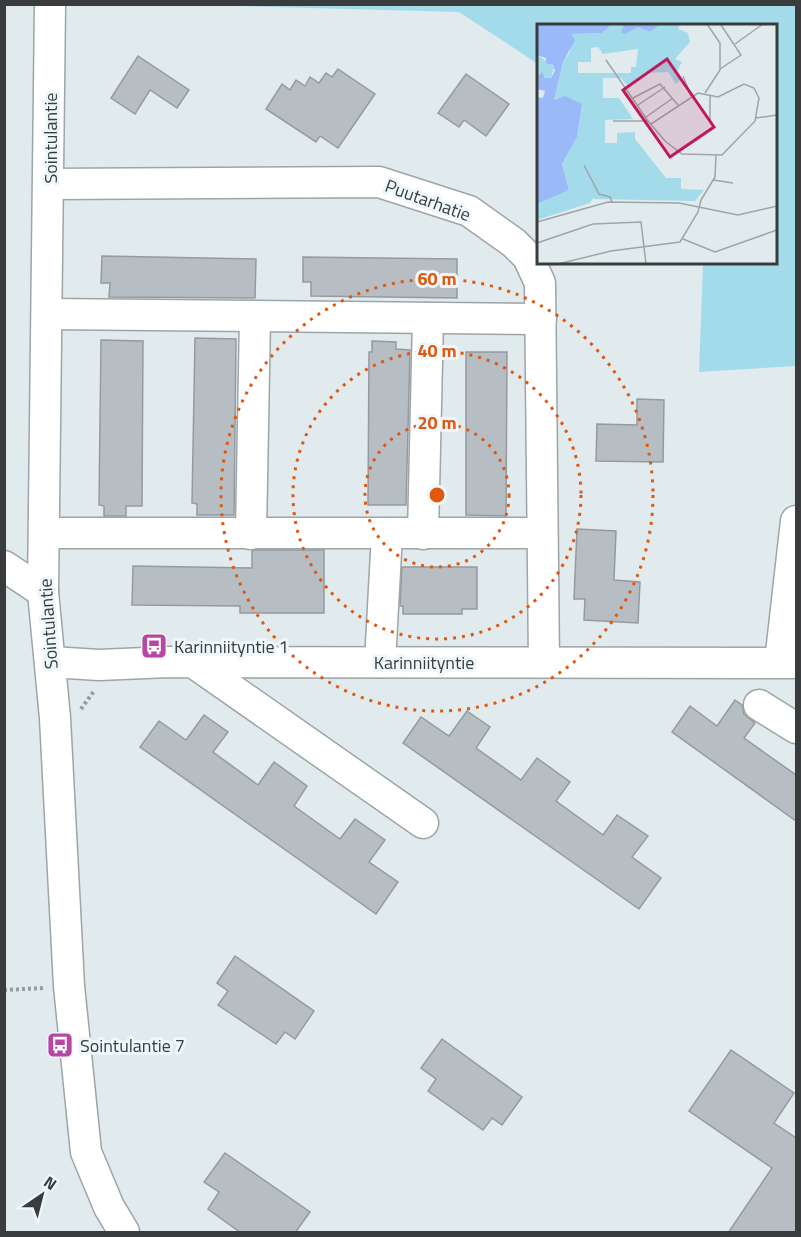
<svg xmlns="http://www.w3.org/2000/svg" width="801" height="1237" viewBox="0 0 801 1237" font-family="'Titillium Web',sans-serif">
<rect width="100%" height="100%" fill="#e1ebed"/>
<path fill="#a4dbeb" d="M 196,5 L 796,5 L 796,366 L 699,372 L 703,263 L 776,262 L 776,26 L 538,26 L 538,64 L 459,12 Z"/>
<g fill="#b7bec3" stroke="#949ba0" stroke-width="1.5">
<path d="M 138,56 L 189,90 L 177,108 L 150,90 L 135,114 L 111,98 Z"/>
<path d="M 338,69 L 375,94 L 338,148 L 320,136 L 316,142 L 266,109 L 282,84 L 290,90 L 296,80 L 305,86 L 310,77 L 319,83 L 326,73 L 332,77 Z"/>
<path d="M 466,74 L 509,104 L 486,136 L 464,120 L 459,127 L 438,113 Z"/>
<path d="M 102,256 L 256,259 L 255,298 L 109,297 L 110,283 L 101,283 Z"/>
<path d="M 303,257 L 457,259 L 457,298 L 311,296 L 311,282 L 303,282 Z"/>
<path d="M 195,338 L 236,339 L 234,515 L 197,515 L 197,504 L 192,503 Z"/>
<path d="M 101,340 L 143,341 L 142,506 L 126,506 L 126,516 L 104,516 L 104,506 L 99,505 Z"/>
<path d="M 372,341 L 396,342 L 396,349 L 410,350 L 406,505 L 368,505 L 369,352 L 372,352 Z"/>
<path d="M 466,352 L 507,352 L 506,516 L 466,515 Z"/>
<path d="M 637,399 L 664,400 L 663,462 L 596,461 L 597,424 L 637,425 Z"/>
<path d="M 577,529 L 616,531 L 614,580 L 640,582 L 638,623 L 584,620 L 585,599 L 574,599 Z"/>
<path d="M 255,550 L 324,550 L 324,613 L 240,613 L 240,606 L 132,605 L 133,566 L 252,568 L 252,551 Z"/>
<path d="M 402,567 L 477,567 L 477,609 L 462,609 L 462,614 L 403,614 L 403,606 L 400,606 Z"/>
<path d="M 735,700 L 742,705 L 744,714 L 755,723 L 744,738 L 796,775 L 796,821 L 672,732 L 690,706 L 717,726 Z"/>
<path d="M 467,711 L 490,727 L 476,748 L 521,780 L 537,758 L 570,782 L 556,801 L 603,835 L 617,815 L 648,836 L 632,857 L 661,878 L 639,909 L 403,743 L 421,717 L 449,736 Z"/>
<path d="M 204,715 L 228,732 L 213,752 L 258,785 L 274,762 L 307,786 L 294,806 L 340,839 L 355,819 L 385,840 L 369,862 L 398,882 L 376,914 L 140,747 L 159,721 L 186,740 Z"/>
<path d="M 235,956 L 314,1011 L 295,1039 L 285,1032 L 276,1044 L 218,1005 L 228,991 L 217,983 Z"/>
<path d="M 442,1039 L 522,1097 L 502,1125 L 492,1118 L 483,1130 L 428,1091 L 436,1079 L 421,1068 Z"/>
<path d="M 731,1050 L 794,1093 L 774,1123 L 796,1138 L 796,1233 L 728,1233 L 772,1168 L 689,1111 Z"/>
<path d="M 225,1153 L 310,1212 L 295,1233 L 241,1233 L 208,1209 L 219,1192 L 204,1182 Z"/>
</g>
<g fill="none" stroke-linecap="round" stroke-linejoin="round">
<defs>
<g id="minor">
<path d="M 50,4 L 43,592 L 55,718 L 69,986 L 86,1152 L 109,1207 L 124,1232"/>
<path d="M 50,184 L 379,182 L 469,211 L 514,243 L 528,257 L 540,283 L 544,662"/>
<path d="M 48,314 L 541,319"/>
<path d="M 45,533 L 542,533"/>
<path d="M 251,534 L 255,317"/>
<path d="M 423,534 L 428,318"/>
<path d="M 4,566 L 43,592"/>
<path d="M 51,662 L 99,665 L 169,662 L 796,663"/>
<path d="M 380,662 L 387,534"/>
<path d="M 780,662 L 796,521"/>
<path d="M 194,663 L 423,823"/>
<path d="M 759,705 L 796,728"/>
</g>
</defs>
<use href="#minor" stroke="#9ca5a7" stroke-width="33"/>
<g stroke="#949c9d" stroke-width="4" stroke-dasharray="3 3" stroke-linecap="butt">
<path d="M 81,709 L 94,691"/>
<path d="M 4,990 L 43,988"/>
</g>
<use href="#minor" stroke="#fff" stroke-width="30"/>
</g>
<g fill="none" stroke="#df580e" stroke-width="3" stroke-dasharray="3 6">
<circle cx="437" cy="495" r="72"/>
<circle cx="437" cy="495" r="144"/>
<circle cx="437" cy="495" r="216"/>
</g>
<defs>
<symbol id="bus-square" viewBox="-11 -11 22 22"><rect x="-9" y="-9" width="18" height="18" rx="4" fill="#b847a3" stroke="#eef8fb"/><path d="M-5-6H5V4H4V6H2V4H-2V6H-4V4H-5ZM-3.5-4V0h7V-4ZM-3.5 1.2v1.5H-2V1.2ZM2 1.2v1.5H3.5V1.2Z" fill="#fff"/></symbol>
</defs>
<g fill-rule="evenodd">
<use href="#bus-square" x="139" y="631" width="30" height="30"/>
<use href="#bus-square" x="45" y="1030" width="30" height="30"/>
</g>
<g text-anchor="middle" dominant-baseline="central" stroke-width="6" stroke-linejoin="round" paint-order="stroke">
<g font-size="18" fill="#383c3d" stroke="#eef8fb">
<text transform="translate(50 138) rotate(-90)">Sointulantie</text>
<text transform="translate(428 200) rotate(20)">Puutarhatie</text>
<text transform="translate(48 624) rotate(-94)">Sointulantie</text>
<text x="424" y="662">Karinniityntie</text>
</g>
<g font-size="18" fill="#383c3d" stroke="#eef8fb" text-anchor="start">
<text x="174" y="646">Karinniityntie 1</text>
<text x="80" y="1045">Sointulantie 7</text>
</g>
</g>
<g transform="translate(537 24)">
<rect width="240" height="240" fill="#e1ebed"/>
<path d="M 75,0 L 87,0 L 84,8 L 101,3 L 113,8 L 124,0 L 143,0 L 141,5 L 151,9 L 153,18 L 138,35 L 145,38 L 139,49 L 144,55 L 139,60 L 131,48 L 112,49 L 91,63 L 84,54 L 66,54 L 66,74 L 82,74 L 96,95 L 68,96 L 68,119 L 80,119 L 80,109 L 98,108 L 98,115 L 129,154 L 144,154 L 144,165 L 167,166 L 158,177 L 55,175 L 53,179 L 0,196 L 0,180 L 32,165 L 25,140 L 40,113 L 45,81 L 17,76 L 26,38 L 33,28 L 34,10 L 65,9 ZM 61,23 L 66,30 L 101,25 L 99,43 L 94,43 L 94,49 L 41,49 L 41,38 L 54,38 L 54,24 ZM 1,31 L 17,43 L 14,54 L 0,53 Z" fill="#a4dbeb" fill-rule="evenodd"/>
<path d="M 0,0 L 75,0 L 65,9 L 34,10 L 38,16 L 26,38 L 17,76 L 28,72 L 45,80 L 40,113 L 25,140 L 32,166 L 0,180 L 0,73 L 6,74 L 8,67 L 0,65 L 0,53 L 5,48 L 8,54 L 14,54 L 18,47 L 16,41 L 9,39 L 9,34 L 0,31 ZM 87,0 L 124,0 L 113,8 L 101,3 L 88,10 L 84,8 Z" fill="#9ab9f9"/>
<path fill="none" stroke="#9da5a7" stroke-width="1.5" d="M 198,20 L 226,0M 69,36 L 111,97 L 128,117 L 145,130 L 185,131 L 218,97 L 222,74 L 217,64 L 207,60 L 181,73 L 161,69 L 114,100M 183,45 L 204,31 L 184,1M 146,52 L 154,72M 168,69 L 183,46 L 183,19 L 170,0M 96,74 L 123,60 L 141,81M 101,81 L 128,63M 109,93 L 136,74M 219,94 L 240,91M 173,96 L 173,71M 76,97 L 111,97M 47,141 L 62,170 L 73,173 L 75,178M 176,156 L 196,159M 164,176 L 178,153 L 179,131M 0,198 L 71,178 L 142,179 L 201,191 L 240,182M 146,215 L 178,228 L 240,206M 0,219 L 56,200 L 104,198 L 109,240M 21,240 L 74,227 L 143,218 L 161,188 L 164,176"/>
<path fill="#c2185b" fill-opacity="0.15" stroke="#c2185b" stroke-width="3" d="M 130,35 L 177,103 L 133,133 L 86,66 Z"/>
<rect width="240" height="240" fill="none" stroke="#383c3d" stroke-width="3"/>
</g>
<circle cx="437" cy="495" r="9" fill="#df580e" stroke="#eef8fb" stroke-width="3"/>
<g font-size="18" text-anchor="middle" font-weight="bold" fill="#df580e" stroke="#eef8fb" stroke-width="6" stroke-linejoin="round" paint-order="stroke">
<text x="437" y="285">60 m</text>
<text x="437" y="357">40 m</text>
<text x="437" y="429">20 m</text>
</g>
<rect width="801" height="1237" fill="none" stroke="#383c3d" stroke-width="12"/>
<g transform="translate(42 1195) rotate(35)" stroke="#eef8fb" stroke-width="4.5" paint-order="stroke">
<path d="M0-4.5L10 22L0 15L-10 22Z" fill="#383c3d"/>
<text y="-9" font-size="16" font-weight="bold" text-anchor="middle" fill="#383c3d">N</text>
</g>
</svg>
